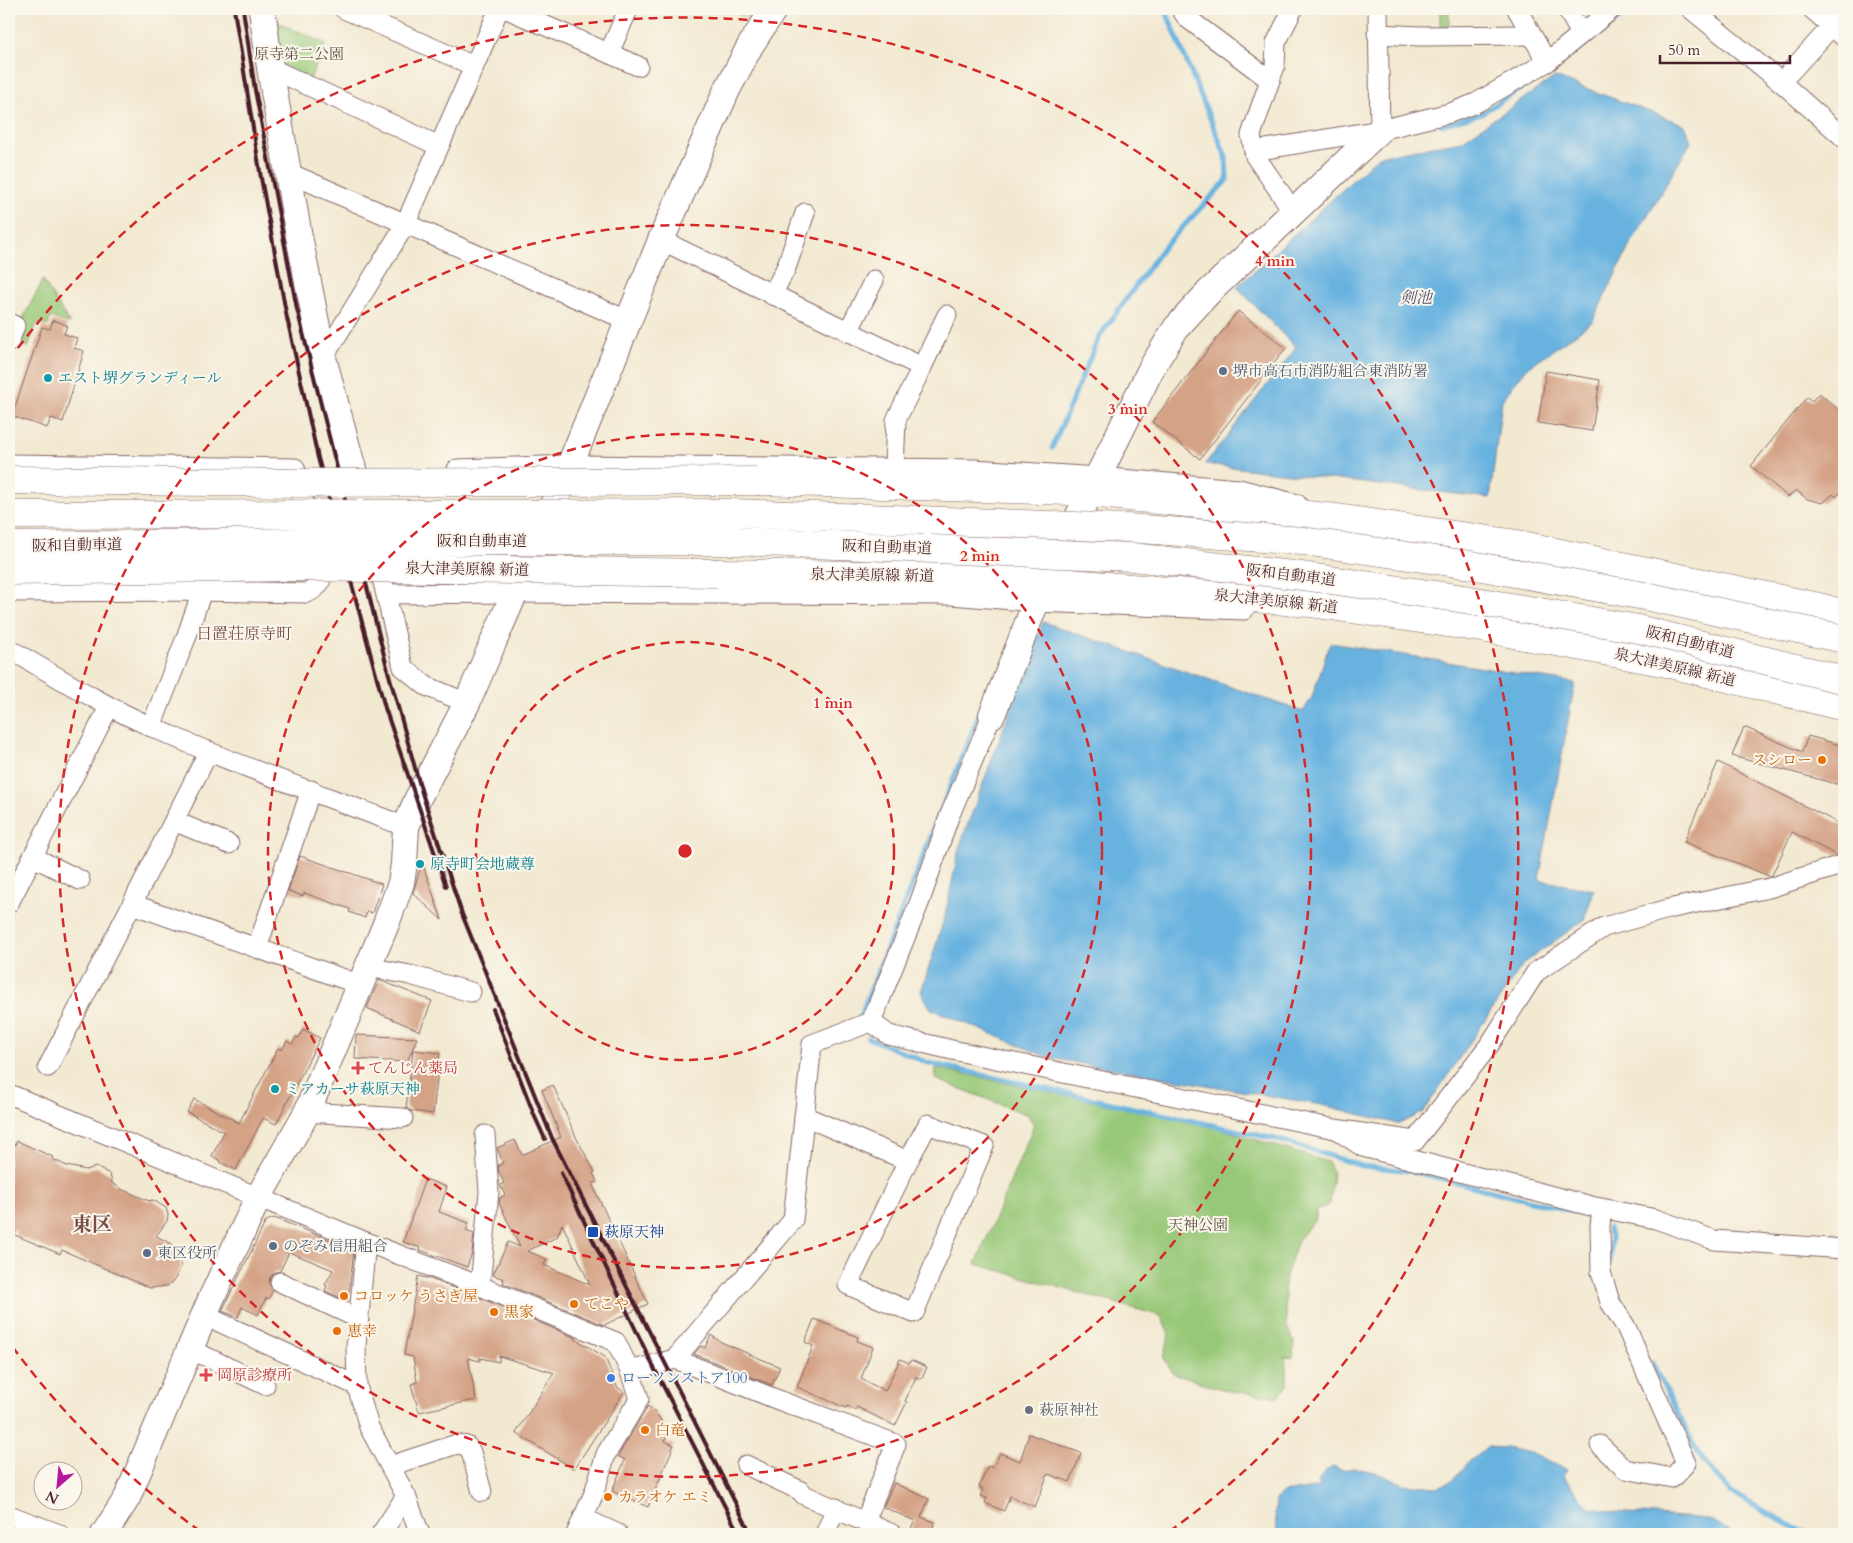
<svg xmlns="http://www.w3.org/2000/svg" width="1853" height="1543" viewBox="0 0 1853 1543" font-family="Cardo,'Noto Serif JP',serif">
<rect width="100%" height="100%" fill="#fbf7ec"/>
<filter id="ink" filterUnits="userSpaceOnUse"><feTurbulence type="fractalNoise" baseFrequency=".02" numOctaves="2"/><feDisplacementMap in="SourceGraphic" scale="10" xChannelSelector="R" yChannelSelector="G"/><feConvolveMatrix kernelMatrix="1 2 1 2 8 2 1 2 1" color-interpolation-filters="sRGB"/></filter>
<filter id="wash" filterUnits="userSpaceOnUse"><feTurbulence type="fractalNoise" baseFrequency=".0096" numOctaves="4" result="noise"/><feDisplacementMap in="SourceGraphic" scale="20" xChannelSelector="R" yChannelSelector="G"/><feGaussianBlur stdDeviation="1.12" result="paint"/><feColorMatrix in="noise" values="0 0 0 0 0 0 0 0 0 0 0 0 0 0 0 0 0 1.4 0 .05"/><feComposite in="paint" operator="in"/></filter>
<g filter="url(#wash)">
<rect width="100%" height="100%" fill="#f2e9d1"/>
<path fill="#c8c4b8" d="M 726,9 L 749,9 L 756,12 L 751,21 Z"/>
<g fill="#97c877" stroke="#707451">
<rect x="1440" y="9" width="9" height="18"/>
<path d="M 273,20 L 326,44 L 309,81 L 279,63 Z"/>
<path d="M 43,280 L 70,324 L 51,317 L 48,326 L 37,323 L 28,347 L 14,343 L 20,324 Z"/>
<path d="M 936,1068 L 1215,1127 L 1328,1162 L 1333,1171 L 1330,1204 L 1316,1211 L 1316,1218 L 1298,1240 L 1284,1282 L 1287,1327 L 1294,1341 L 1293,1358 L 1285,1357 L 1288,1385 L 1278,1397 L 1229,1391 L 1173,1374 L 1164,1358 L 1169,1335 L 1161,1316 L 976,1264 L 1034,1125 L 1028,1115 L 935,1079 Z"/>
</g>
<g fill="#67b2e0" stroke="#586886">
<path d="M 1555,77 L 1685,125 L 1691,142 L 1630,245 L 1592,322 L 1527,368 L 1502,400 L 1490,498 L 1205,464 L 1296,348 L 1237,287 L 1379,156 L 1462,141 Z"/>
<path d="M 1043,622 L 1303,712 L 1312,697 L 1330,643 L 1575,683 L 1539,880 L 1594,890 L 1584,920 L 1523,964 L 1423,1112 L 1399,1124 L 1322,1105 L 1050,1058 L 931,1009 L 921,992 L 945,916 L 959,848 Z"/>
<path d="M 1487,1447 L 1506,1448 L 1535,1454 L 1566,1470 L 1563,1477 L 1590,1508 L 1614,1512 L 1708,1519 L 1736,1534 L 1277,1534 L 1275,1513 L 1276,1499 L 1283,1493 L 1320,1487 L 1318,1482 L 1326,1471 L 1334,1466 L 1341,1470 L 1355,1468 L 1374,1472 L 1404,1484 L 1437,1487 L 1452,1481 L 1471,1460 Z"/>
</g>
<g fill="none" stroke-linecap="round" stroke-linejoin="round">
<g stroke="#67b2e0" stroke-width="5">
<path d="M 1603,32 L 1630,9"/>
<path d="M 1554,68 L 1589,41"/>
<path d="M 1441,125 L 1482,113 L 1536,79"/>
<path d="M 1052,448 L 1099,337 L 1162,249 L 1227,180 L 1226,157 L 1165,9"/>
<path d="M 860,1017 L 982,706"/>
<path d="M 868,1038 L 928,1063 L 1276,1139 L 1362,1166 L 1411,1171 L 1575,1212"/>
<path d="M 1608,1228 L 1611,1235 L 1610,1261"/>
<path d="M 1613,1282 L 1622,1306"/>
<path d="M 1652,1363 L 1701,1459 L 1731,1493 L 1809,1534"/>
</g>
</g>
<g id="blocks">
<g fill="#d4a285" fill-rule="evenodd">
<path d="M 1238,311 L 1286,348 L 1200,459 L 1152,422 Z"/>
<path d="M 53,320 L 67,325 L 64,334 L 77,338 L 74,348 L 84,351 L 63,422 L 51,418 L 47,428 L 12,416 L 42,327 L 50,329 Z"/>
<path d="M 1546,371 L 1600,380 L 1592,431 L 1538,423 Z"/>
<path d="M 1819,393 L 1844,414 L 1844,487 L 1836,497 L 1833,494 L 1823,503 L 1807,499 L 1796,490 L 1788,497 L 1751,466 L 1807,397 L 1812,401 Z"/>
<path d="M 1744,727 L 1802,752 L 1808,736 L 1844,746 L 1844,786 L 1732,756 Z"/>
<path d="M 1718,762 L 1844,826 L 1844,853 L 1836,855 L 1792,832 L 1772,875 L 1769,876 L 1684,842 Z"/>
<path d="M 300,856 L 382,884 L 372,913 L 367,911 L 365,918 L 349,912 L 350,909 L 304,893 L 303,896 L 288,891 Z"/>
<path d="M 422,862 L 442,920 L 413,893 Z"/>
<path d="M 379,980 L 432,1001 L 420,1031 L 367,1008 Z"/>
<path d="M 303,1029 L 320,1038 L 276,1124 L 263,1118 L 236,1170 L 220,1162 L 221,1161 L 212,1156 L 224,1132 L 187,1112 L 194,1099 L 239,1123 L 278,1048 L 282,1050 L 287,1041 L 292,1044 L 296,1037 L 299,1038 Z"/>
<path d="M 356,1035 L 417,1038 L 407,1062 L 370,1060 L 355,1059 Z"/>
<path d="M 413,1050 L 440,1053 L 433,1114 L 411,1111 L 406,1108 Z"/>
<path d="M 553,1085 L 577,1139 L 595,1172 L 593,1173 L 597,1182 L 592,1184 L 648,1304 L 604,1325 L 503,1283 L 504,1279 L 493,1275 L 508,1242 L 520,1247 L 499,1203 L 500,1198 L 505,1195 L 500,1185 L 504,1183 L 499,1172 L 498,1166 L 503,1163 L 497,1148 L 515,1140 L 522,1155 L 561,1137 L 542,1090 ZM 562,1224 L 568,1236 L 590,1285 L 544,1265 L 547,1259 L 527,1251 L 557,1237 Z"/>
<path d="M 17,1141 L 53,1157 L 52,1159 L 67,1166 L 86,1170 L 96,1167 L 110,1174 L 112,1183 L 121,1189 L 149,1201 L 153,1200 L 166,1208 L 168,1215 L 167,1221 L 156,1236 L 172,1244 L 180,1255 L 181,1267 L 174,1281 L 167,1286 L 150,1288 L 62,1250 L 60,1254 L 15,1235 L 16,1231 L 9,1228 L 9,1142 L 15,1145 Z"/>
<path d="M 425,1179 L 447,1187 L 439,1212 L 469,1223 L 466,1231 L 474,1234 L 472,1253 L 467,1267 L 420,1250 L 421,1248 L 403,1242 Z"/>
<path d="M 274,1218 L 354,1249 L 348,1301 L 325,1291 L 327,1286 L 325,1285 L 333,1270 L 289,1252 L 280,1271 L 274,1273 L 270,1277 L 269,1283 L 273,1290 L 269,1299 L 266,1298 L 258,1315 L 242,1307 L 238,1317 L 222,1311 L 266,1221 Z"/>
<path d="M 418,1276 L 430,1279 L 476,1296 L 576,1338 L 575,1339 L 605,1357 L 617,1387 L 624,1392 L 574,1469 L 516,1433 L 554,1373 L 499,1356 L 499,1362 L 480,1358 L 480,1361 L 468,1358 L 476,1400 L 419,1412 L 411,1384 L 417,1382 L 413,1357 L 404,1355 Z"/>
<path d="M 814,1319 L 858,1337 L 857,1341 L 873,1347 L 861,1379 L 885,1391 L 900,1359 L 909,1363 L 911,1360 L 927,1367 L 922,1379 L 916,1377 L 905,1401 L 907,1402 L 895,1426 L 857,1407 L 855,1410 L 847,1406 L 846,1408 L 797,1387 L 813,1346 L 805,1342 Z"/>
<path d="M 711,1335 L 721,1342 L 780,1367 L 772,1385 L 694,1354 L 701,1346 L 705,1348 Z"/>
<path d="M 648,1406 L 658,1416 L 668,1432 L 665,1441 L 674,1445 L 648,1507 L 612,1491 L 625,1460 L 618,1456 Z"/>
<path d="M 1029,1434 L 1081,1453 L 1070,1482 L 1048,1474 L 1035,1507 L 1010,1496 L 1004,1511 L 985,1503 L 987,1498 L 980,1496 L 983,1489 L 979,1487 L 988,1466 L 993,1468 L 1000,1453 L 1020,1461 Z"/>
<path d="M 894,1483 L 929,1499 L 921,1517 L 935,1522 L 930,1534 L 908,1534 L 915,1521 L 883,1507 Z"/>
</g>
</g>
</g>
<g filter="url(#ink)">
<use href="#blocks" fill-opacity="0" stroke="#856665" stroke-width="1"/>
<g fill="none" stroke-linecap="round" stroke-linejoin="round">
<defs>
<g id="street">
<path d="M 344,9 L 474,66"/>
<path d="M 507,9 L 638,66"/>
<path d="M 1181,9 L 1187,18 L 1270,80 L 1251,135 L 1255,156 L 1293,211"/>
<path d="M 1378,9 L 1380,130"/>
<path d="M 1517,9 L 1547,62"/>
<path d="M 1567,9 L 1581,34"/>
<path d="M 1691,9 L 1781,82 L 1844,138"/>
<path d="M 1812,9 L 1844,37"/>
<path d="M 1377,34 L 1421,36 L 1531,35"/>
<path d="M 609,53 L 628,10 L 625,9"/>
<path d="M 270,68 L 439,146"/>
<path d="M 1270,80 L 1275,66 L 1276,43 L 1293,9"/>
<path d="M 1781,82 L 1844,13"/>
<path d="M 1254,151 L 1380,130 L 1450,113 L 1476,103 L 1547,62 L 1612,9"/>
<path d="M 289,173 L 629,321"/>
<path d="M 661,240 L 922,367 L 896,420 L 894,469"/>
<path d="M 772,295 L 786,268 L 805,213"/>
<path d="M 9,323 L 15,326 L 9,342"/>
<path d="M 848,332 L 874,280"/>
<path d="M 323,358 L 405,225 L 499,9"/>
<path d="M 922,367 L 947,315"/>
<path d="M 9,464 L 295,468 L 310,526"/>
<path d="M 457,469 L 570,465 L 974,469 L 1098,477 L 1239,489 L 1297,504"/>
<path d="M 377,557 L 403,667 L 426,686 L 467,703"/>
<path d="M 9,592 L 202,591 L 307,593 C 325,585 323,574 318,557"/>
<path d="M 386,594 L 514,593 L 951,595 L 1036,602 L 1244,610"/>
<path d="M 9,649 C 56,676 102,705 152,727 C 234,765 321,794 406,827"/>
<path d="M 151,727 L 186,638 L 202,591"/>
<path d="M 209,751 L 132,904 L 361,985"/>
<path d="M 174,821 L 229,844"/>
<path d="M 33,857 L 80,880"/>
<path d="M 9,903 L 109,707"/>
<path d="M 257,948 L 311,790"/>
<path d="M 368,967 L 410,975 L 471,992"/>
<path d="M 871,1022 L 889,1035 L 952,1050 L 1335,1129 L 1415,1141 L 1490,1044 L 1536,972 L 1604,927 L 1668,909 L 1769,888 L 1844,864"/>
<path d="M 48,1067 L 132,904"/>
<path d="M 9,1094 L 366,1242 L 480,1286 L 616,1342 L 630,1371 L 639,1399 L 606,1454 L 594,1493 L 576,1534"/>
<path d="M 307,1112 L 403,1118"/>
<path d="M 804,1116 L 908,1161 L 928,1124 L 984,1146 L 914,1313 L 848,1285 L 908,1161"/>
<path d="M 1340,1132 L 1363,1147 L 1591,1206 L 1656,1219 L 1714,1240 L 1844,1249"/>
<path d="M 366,1242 L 356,1346 L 357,1386 L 369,1427 L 406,1496 L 420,1534"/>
<path d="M 280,1282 L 359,1319"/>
<path d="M 480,1286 L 489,1192 L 485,1135"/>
<path d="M 204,1315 L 357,1386"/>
<path d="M 190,1349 L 265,1385"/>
<path d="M 675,1359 L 781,1401 L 896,1444 L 865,1522"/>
<path d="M 630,1371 L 675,1359 L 793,1220 L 812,1044 L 871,1022 L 920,901 L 949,817 L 992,715"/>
<path d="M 1600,1445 L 1625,1469 L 1672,1478 L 1686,1463 L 1626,1327 L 1610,1302 L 1601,1272 L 1600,1226 L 1602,1209"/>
<path d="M 746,1465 L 801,1491 L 804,1495 L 892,1534"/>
<path d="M 390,1466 L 457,1444 L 467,1446 L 471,1452 L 482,1492"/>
<path d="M 9,1515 L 59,1534"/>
<path d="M 583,1518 L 618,1534"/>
<path d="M 381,1534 L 406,1496"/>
<path d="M 825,1534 L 836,1508"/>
</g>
<g id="secondary">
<path d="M 262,9 L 270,68 L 298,231 L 323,358 L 354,473"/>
<path d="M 992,715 L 1036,602 L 1152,367 L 1176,328 L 1209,292 L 1380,130"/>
<path d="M 104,1534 L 127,1498 L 211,1299 L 258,1198 L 307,1112 L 386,924 L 401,883 L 404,864 L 406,827 L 416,802 L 467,703 L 570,465 L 661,240 L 726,92 L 750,46 L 774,9"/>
</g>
<g id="primary">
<path d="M 760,481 L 1069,491 L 1337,518 L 1517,544 L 1819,607 L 1844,614"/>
<path d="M 718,573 L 952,576 L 1047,581 L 1310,603 L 1482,628 L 1662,662 L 1844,707"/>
</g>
</defs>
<use href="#street" stroke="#856665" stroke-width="21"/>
<use href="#secondary" stroke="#856665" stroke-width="28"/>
<use href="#primary" stroke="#856665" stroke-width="29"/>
<use href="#street" stroke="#fff" stroke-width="19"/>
<use href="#secondary" stroke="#fff" stroke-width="26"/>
<use href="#primary" stroke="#fff" stroke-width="28"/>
<g stroke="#4a1f2b" stroke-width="4">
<path d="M 234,9 L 261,178 L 287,318 L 318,458 L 385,708 L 446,886"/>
<path d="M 243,9 L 255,90 L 297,309 L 388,671 L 422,793 L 462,914 L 552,1138 L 751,1534"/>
<path d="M 493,1009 L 535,1117 L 545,1139"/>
<path d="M 561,1173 L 653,1366 L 739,1534"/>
</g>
<defs>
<g id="primary-bridge">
<path d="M 9,480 L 302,483 L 760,481"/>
<path d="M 9,571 L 297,567 L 718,573"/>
</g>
<g id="highway-bridge">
<path d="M 9,515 L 733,513 L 1127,528 L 1303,541 L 1471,565 L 1650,597 L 1844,639"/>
<path d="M 9,546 L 372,541 L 735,541 L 1132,557 L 1302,576 L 1464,599 L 1638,629 L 1844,680"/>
</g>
</defs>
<use href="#primary-bridge" stroke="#856665" stroke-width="29" stroke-linecap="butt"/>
<use href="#highway-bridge" stroke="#856665" stroke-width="29" stroke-linecap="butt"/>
<use href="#primary-bridge" stroke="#fff" stroke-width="28"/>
<use href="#highway-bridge" stroke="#fff" stroke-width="28"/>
</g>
</g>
<g fill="none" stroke="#d62828" stroke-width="2.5" stroke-dasharray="9 6">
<circle cx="685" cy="851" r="209"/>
<circle cx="685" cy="851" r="417"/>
<circle cx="685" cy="851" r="626"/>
<path d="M200 1531A835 835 0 0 1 9 1342M9 360A835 835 0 1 1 1170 1531"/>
</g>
<g fill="#5c6f8a" stroke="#fbf7ec" stroke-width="2">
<circle cx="1223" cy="371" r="5"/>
<circle cx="273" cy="1246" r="5"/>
<circle cx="147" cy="1253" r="5"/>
</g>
<g fill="#0f9aa8" stroke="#fbf7ec" stroke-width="2">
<circle cx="48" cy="378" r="5"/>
<circle cx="420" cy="864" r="5"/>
<circle cx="275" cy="1089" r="5"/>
</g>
<g fill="#e8710a" stroke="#fbf7ec" stroke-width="2">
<circle cx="1822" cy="760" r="5"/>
<circle cx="344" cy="1296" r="5"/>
<circle cx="574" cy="1304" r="5"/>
<circle cx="494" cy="1312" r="5"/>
<circle cx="337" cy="1331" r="5"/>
<circle cx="645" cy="1430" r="5"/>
<circle cx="608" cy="1497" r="5"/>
</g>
<g fill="#e0444e" stroke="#fbf7ec" stroke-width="2">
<path d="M355.5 1060.5h5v5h5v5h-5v5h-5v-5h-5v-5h5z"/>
<path d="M203.5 1367.5h5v5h5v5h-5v5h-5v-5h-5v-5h5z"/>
</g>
<rect fill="#1a4fb4" stroke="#fbf7ec" stroke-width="2" x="587" y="1226" width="12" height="12" rx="2.5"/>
<circle fill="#3f7fe0" stroke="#fbf7ec" stroke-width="2" cx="611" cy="1378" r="5"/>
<circle fill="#6b7280" stroke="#fbf7ec" stroke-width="2" cx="1029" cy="1410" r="5"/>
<g text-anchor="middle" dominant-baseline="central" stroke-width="4" stroke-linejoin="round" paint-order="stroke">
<g font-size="15" fill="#615242" stroke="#fbf7ec">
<text x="299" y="54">原寺第二公園</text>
<text x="1198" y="1225">天神公園</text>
</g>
<g font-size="15" fill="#4e5e75" stroke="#fbf7ec" text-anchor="start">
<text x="1233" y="371">堺市高石市消防組合東消防署</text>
<text x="283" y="1246">のぞみ信用組合</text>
<text x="157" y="1253">東区役所</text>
</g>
<g font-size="15" fill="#0d838f" stroke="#fbf7ec" text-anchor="start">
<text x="58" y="378">エスト堺グランディール</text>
<text x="430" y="864">原寺町会地蔵尊</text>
<text x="285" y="1089">ミアカーサ萩原天神</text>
</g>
<g font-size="15" fill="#4a1f2b" stroke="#fbf7ec">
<text x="482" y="541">阪和自動車道</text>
<text transform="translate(77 545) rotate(-1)">阪和自動車道</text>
<text transform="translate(887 547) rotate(2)">阪和自動車道</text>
<text transform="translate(467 569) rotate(1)">泉大津美原線 新道</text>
<text transform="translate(872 575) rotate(1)">泉大津美原線 新道</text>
<text transform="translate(1291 575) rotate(7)">阪和自動車道</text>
<text transform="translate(1276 601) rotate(6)">泉大津美原線 新道</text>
<text transform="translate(1690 642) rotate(14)">阪和自動車道</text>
<text transform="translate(1675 667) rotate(13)">泉大津美原線 新道</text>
</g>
<g font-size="15" fill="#c56008" stroke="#fbf7ec" text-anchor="start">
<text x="1812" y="760" text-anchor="end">スシロー</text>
<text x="354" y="1296">コロッケ うさぎ屋</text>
<text x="584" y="1304">てこや</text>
<text x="504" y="1312">黒家</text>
<text x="347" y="1331">恵幸</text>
<text x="655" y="1430">白竜</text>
<text x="618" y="1497">カラオケ エミ</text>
</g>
<g font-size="15" fill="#be3a42" stroke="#fbf7ec" text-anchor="start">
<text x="368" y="1068">てんじん薬局</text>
<text x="217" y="1375">岡原診療所</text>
</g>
<g font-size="15" fill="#164399" stroke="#fbf7ec" text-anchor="start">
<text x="604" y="1232">萩原天神</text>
</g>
<g font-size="15" fill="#366cbe" stroke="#fbf7ec" text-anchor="start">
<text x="621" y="1378">ローソンストア100</text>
</g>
<g font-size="15" fill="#5b616d" stroke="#fbf7ec" text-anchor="start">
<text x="1039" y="1410">萩原神社</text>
</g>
<g font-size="16" font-style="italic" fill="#54526a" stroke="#fbf7ec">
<text x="1416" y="298">剣池</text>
</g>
<g font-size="16" fill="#7a4d4a" stroke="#fbf7ec">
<text x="244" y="634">日置荘原寺町</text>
</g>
<g font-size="20" font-weight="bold" fill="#7a4d4a" stroke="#fbf7ec">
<text x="92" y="1224">東区</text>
</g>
</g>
<circle cx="685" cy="851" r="8" fill="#d62828" stroke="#fbf7ec" stroke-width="2.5"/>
<g font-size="15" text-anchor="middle" font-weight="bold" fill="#d62828" stroke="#fbf7ec" stroke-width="4" stroke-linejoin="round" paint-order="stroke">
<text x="1275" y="266">4 min</text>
<text x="1128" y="414">3 min</text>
<text x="980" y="561">2 min</text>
<text x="833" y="708">1 min</text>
</g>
<rect width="1853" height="1543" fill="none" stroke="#fbf7ec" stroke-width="30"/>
<g transform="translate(58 1486) rotate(207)"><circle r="24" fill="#fbf7ec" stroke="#b4a19f"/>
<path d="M0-4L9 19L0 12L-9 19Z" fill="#b5179e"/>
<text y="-8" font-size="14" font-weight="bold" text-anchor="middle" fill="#4a1f2b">N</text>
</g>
<path d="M1660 55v8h130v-8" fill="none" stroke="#4a1f2b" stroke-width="2.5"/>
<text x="1668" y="55" font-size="15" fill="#4a1f2b" stroke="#fbf7ec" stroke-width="4" paint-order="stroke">50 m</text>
</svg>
